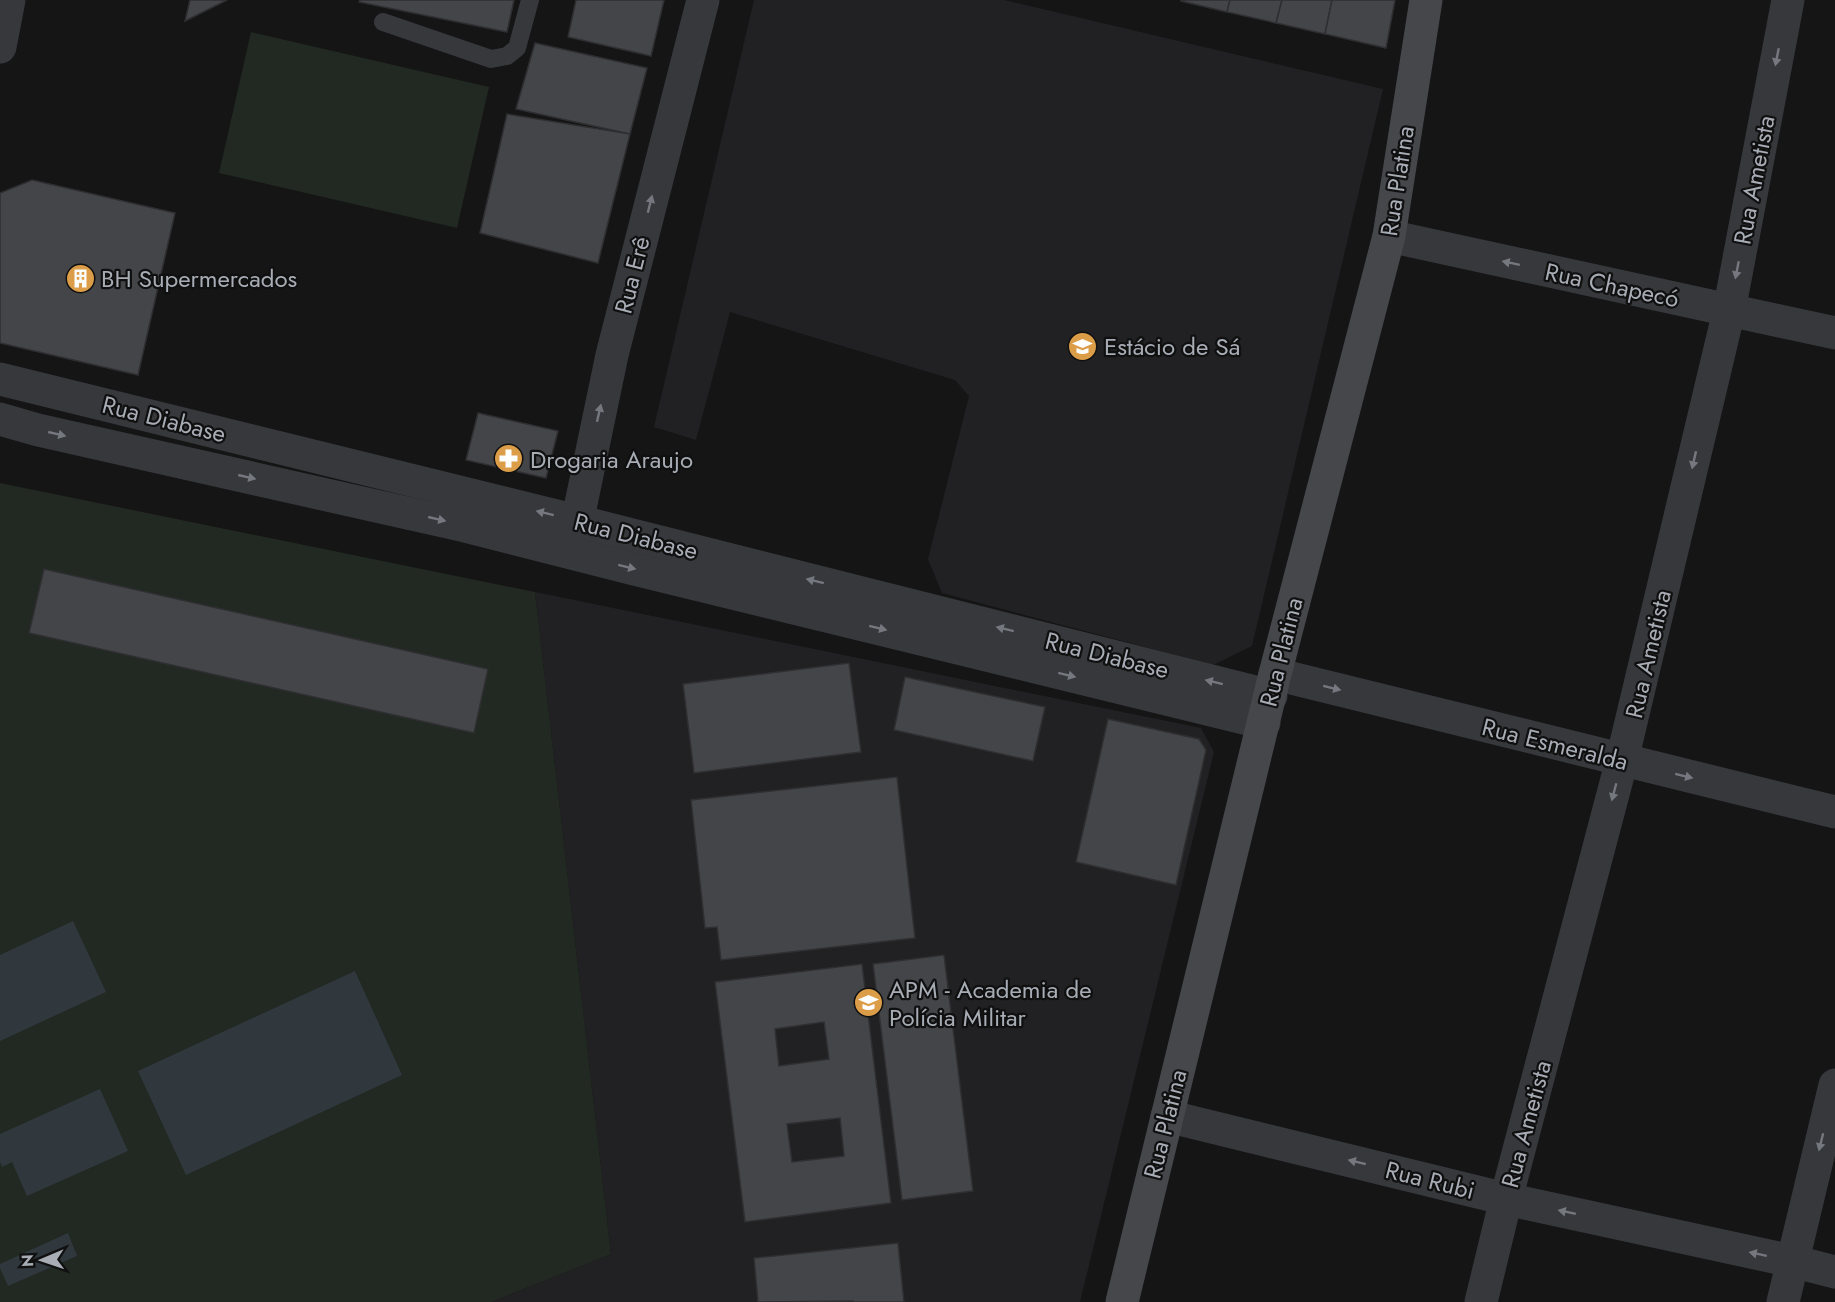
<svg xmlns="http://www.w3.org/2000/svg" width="1835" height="1302" viewBox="0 0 1835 1302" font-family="Jost,sans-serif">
<rect width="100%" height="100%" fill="#151516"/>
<g fill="#212123">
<path d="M 754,0 L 1004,0 L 1383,89 L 1252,646 L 1213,665 L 942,593 L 928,559 L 969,396 L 955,380 L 730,312 L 696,440 L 654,427 Z"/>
<path d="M 535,592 L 1201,728 L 1214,752 L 1080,1302 L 491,1302 L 611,1254 Z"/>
</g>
<g fill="#222822">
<path d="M 251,32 L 489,87 L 457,228 L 219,173 Z"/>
<path d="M 0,483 L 535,592 L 611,1254 L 491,1302 L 0,1302 Z"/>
</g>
<g fill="#30383e">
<path d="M 73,921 L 106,992 L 0,1041 L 0,955 Z"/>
<path d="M 355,971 L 402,1075 L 186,1175 L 138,1071 Z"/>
<path d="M 100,1089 L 128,1151 L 27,1196 L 12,1162 L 2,1167 L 0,1162 L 0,1134 Z"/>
<path d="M 68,1233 L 77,1256 L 8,1286 L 0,1268 L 0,1264 Z"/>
</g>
<g fill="#444549" stroke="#2f2f32" stroke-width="1.5" fill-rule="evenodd">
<path d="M 190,0 L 227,0 L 185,21 Z"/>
<path d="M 360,0 L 514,0 L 507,32 L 359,2 Z"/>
<path d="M 576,0 L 664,0 L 651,56 L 568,37 Z"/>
<path d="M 1182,0 L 1230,0 L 1227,12 L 1181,1 Z"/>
<path d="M 1230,0 L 1282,0 L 1276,23 L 1227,12 Z"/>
<path d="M 1282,0 L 1332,0 L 1325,34 L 1276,23 Z"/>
<path d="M 1332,0 L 1395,0 L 1386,48 L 1325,34 Z"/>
<path d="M 535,43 L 647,68 L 630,134 L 516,109 Z"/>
<path d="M 507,114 L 630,134 L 598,263 L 480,233 Z"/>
<path d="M 32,180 L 175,213 L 138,375 L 0,343 L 0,193 Z"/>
<path d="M 478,413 L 558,431 L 546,478 L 466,460 Z"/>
<path d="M 44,569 L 488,669 L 474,733 L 29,633 Z"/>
<path d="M 849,663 L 861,752 L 694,773 L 683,684 Z"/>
<path d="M 905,677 L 1045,707 L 1033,761 L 894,730 Z"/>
<path d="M 1108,719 L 1199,739 L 1206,750 L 1176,885 L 1076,862 Z"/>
<path d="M 897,777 L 915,938 L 721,960 L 717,927 L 705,928 L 691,800 Z"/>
<path d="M 944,955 L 973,1191 L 902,1200 L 873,964 Z"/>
<path d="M 862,964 L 891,1203 L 745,1222 L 715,982 ZM 824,1022 L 829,1059 L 779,1066 L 775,1029 ZM 840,1118 L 844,1156 L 792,1162 L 787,1124 Z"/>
<path d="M 898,1243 L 904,1302 L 854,1302 L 853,1301 L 758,1302 L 754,1258 Z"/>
</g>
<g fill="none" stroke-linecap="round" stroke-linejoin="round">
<path stroke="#36383b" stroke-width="18" d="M 383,22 L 491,59 L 507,56 L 517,48 L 530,0"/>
<g stroke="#36383b" stroke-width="33">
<path d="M 0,47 L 9,0"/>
<path d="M 1389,236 L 1835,333"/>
<path d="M 0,379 L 577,521 L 1271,696"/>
<path d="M 0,419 L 38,430 L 465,526 L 634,569 L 1264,723"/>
<path d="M 573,542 L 612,355 L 703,0"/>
<path d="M 1275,674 L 1835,812"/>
<path d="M 1167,1116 L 1506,1199 L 1792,1261 L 1835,1272"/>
<path d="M 1481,1302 L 1506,1199 L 1622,760 L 1729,311 L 1788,0"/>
<path d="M 1783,1302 L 1835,1085"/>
</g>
<path stroke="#45474b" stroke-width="33" d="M 1122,1302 L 1275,674 L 1389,236 L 1426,0"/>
</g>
<defs><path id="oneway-solid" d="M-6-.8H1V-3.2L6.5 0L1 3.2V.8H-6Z" transform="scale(1.5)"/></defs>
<g fill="#75787e">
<use href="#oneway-solid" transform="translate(1777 57) rotate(101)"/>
<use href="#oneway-solid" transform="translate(650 204) rotate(-76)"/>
<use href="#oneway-solid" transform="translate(1511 263) rotate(-168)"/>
<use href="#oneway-solid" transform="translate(1737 270) rotate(101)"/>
<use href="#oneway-solid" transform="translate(599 413) rotate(-77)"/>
<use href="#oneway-solid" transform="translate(57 434) rotate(13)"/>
<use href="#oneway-solid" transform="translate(1694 460) rotate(103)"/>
<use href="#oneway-solid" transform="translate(247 477) rotate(13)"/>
<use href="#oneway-solid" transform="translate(545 513) rotate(-166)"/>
<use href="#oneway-solid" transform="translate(437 519) rotate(13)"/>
<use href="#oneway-solid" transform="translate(627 567) rotate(14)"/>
<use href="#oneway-solid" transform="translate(815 581) rotate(-166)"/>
<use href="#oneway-solid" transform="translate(878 628) rotate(14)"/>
<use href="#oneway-solid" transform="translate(1005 629) rotate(-166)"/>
<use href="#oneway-solid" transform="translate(1067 675) rotate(14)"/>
<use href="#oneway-solid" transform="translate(1214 682) rotate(-166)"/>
<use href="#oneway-solid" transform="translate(1332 688) rotate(14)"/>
<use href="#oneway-solid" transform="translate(1684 776) rotate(14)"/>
<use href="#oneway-solid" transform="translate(1614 792) rotate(105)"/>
<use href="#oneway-solid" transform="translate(1821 1142) rotate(104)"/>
<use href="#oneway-solid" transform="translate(1357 1162) rotate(-166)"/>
<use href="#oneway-solid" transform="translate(1567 1212) rotate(-168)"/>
<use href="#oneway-solid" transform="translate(1758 1254) rotate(-168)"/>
</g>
<defs>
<symbol id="building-disc" viewBox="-11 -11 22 22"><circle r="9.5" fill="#db9d48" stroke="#101011"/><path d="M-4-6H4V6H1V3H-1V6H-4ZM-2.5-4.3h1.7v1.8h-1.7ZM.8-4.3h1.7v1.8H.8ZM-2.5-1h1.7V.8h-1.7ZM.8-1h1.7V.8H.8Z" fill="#fff"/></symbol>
<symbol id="university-disc" viewBox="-11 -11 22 22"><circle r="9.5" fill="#db9d48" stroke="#101011"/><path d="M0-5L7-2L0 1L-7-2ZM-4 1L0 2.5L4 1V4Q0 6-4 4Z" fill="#fff"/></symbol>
<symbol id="pharmacy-disc" viewBox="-11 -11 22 22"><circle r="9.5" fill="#db9d48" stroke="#101011"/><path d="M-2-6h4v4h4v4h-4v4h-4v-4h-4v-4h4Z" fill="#fff"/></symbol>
<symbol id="school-disc" viewBox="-11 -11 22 22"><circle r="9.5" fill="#db9d48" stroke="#101011"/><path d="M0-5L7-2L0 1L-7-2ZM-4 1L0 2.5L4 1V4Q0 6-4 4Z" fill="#fff"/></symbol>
</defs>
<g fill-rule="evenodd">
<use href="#building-disc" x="64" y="262" width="33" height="33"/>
<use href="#university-disc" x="1066" y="330" width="33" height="33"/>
<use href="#pharmacy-disc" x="492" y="442" width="33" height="33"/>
<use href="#school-disc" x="852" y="986" width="33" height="33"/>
</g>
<g text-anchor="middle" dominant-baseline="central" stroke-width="4.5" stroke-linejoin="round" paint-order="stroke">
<g font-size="24" fill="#a8adb5" stroke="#101011">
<text transform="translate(1754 180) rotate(-79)">Rua Ametista</text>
<text transform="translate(1397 181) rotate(-81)">Rua Platina</text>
<text transform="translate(632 275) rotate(-76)">Rua Erê</text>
<text transform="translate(1612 285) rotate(12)">Rua Chapecó</text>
<text transform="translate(164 419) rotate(14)">Rua Diabase</text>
<text transform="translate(636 536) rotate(14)">Rua Diabase</text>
<text transform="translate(1281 652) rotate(-76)">Rua Platina</text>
<text transform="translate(1648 654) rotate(-77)">Rua Ametista</text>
<text transform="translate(1107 655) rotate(14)">Rua Diabase</text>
<text transform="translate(1555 744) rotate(14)">Rua Esmeralda</text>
<text transform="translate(1165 1124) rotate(-76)">Rua Platina</text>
<text transform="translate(1526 1124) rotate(-75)">Rua Ametista</text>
<text transform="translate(1430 1180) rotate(14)">Rua Rubi</text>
</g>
<g font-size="24" fill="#a8adb5" stroke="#101011" text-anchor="start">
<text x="101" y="278">BH Supermercados</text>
<text x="1104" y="346">Estácio de Sá</text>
<text x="530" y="459">Drogaria Araujo</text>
<text x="889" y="989">APM - Academia de<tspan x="889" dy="28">Polícia Militar</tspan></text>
</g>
</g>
<g transform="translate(42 1260) rotate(268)" stroke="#101011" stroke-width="4.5" paint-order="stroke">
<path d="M0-4.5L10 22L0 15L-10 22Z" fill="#a8adb5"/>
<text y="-9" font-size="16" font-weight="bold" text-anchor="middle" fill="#a8adb5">N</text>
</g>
</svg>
